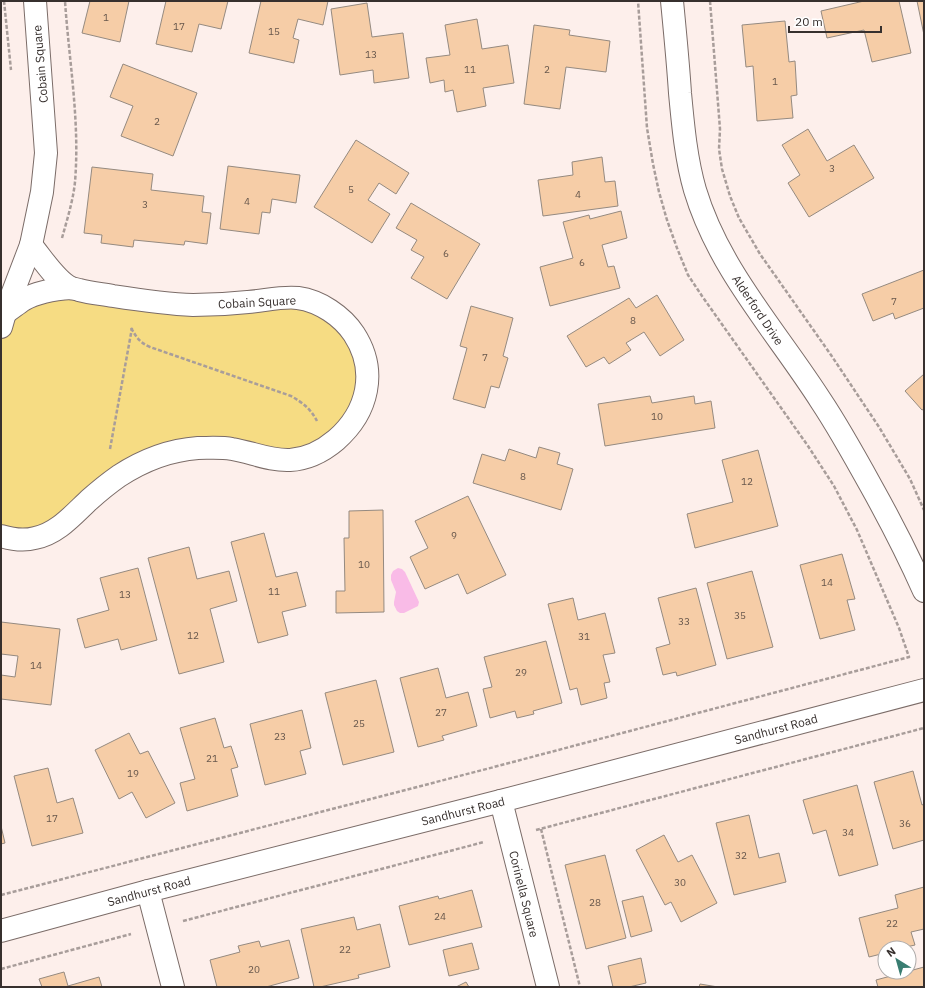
<svg xmlns="http://www.w3.org/2000/svg" width="925" height="988" viewBox="0 0 925 988" font-family="'IBM Plex Sans',sans-serif">
<rect width="100%" height="100%" fill="#fdefeb"/>
<path fill="#f6dc83" d="M 93,293 L 287,298 L 349,326 L 365,393 L 319,452 L 170,453 L 63,525 L 1,536 L 1,327 L 24,300 Z"/>
<path fill="#f9bbe7" d="M 398,568 L 402,569 L 405,572 L 419,602 L 418,606 L 404,613 L 400,613 L 397,611 L 394,605 L 394,602 L 396,592 L 391,580 L 391,575 L 393,571 Z"/>
<g fill="#f6cda7" stroke="#958a80">
<path d="M 90,1 L 129,1 L 120,42 L 82,33 Z"/>
<path d="M 166,1 L 228,1 L 221,29 L 199,24 L 192,52 L 156,44 Z"/>
<path d="M 261,1 L 328,1 L 323,25 L 298,19 L 293,38 L 299,40 L 294,63 L 249,53 Z"/>
<path d="M 864,1 L 899,1 L 911,53 L 872,62 L 864,30 L 827,38 L 821,11 Z"/>
<path d="M 917,1 L 924,1 L 924,35 Z"/>
<path d="M 367,3 L 372,37 L 403,33 L 409,78 L 374,83 L 373,70 L 340,75 L 331,9 Z"/>
<path d="M 477,19 L 482,49 L 508,45 L 514,83 L 483,88 L 486,106 L 457,112 L 453,90 L 445,92 L 444,80 L 430,83 L 426,58 L 450,55 L 445,25 Z"/>
<path d="M 785,21 L 789,62 L 795,61 L 797,95 L 791,96 L 793,118 L 757,121 L 753,66 L 746,67 L 742,25 Z"/>
<path d="M 534,25 L 570,30 L 569,35 L 610,41 L 606,72 L 566,67 L 560,109 L 524,104 Z"/>
<path d="M 123,64 L 197,93 L 173,156 L 121,136 L 133,106 L 110,97 Z"/>
<path d="M 808,129 L 827,161 L 854,145 L 874,178 L 809,217 L 788,183 L 800,175 L 782,145 Z"/>
<path d="M 356,140 L 409,173 L 396,194 L 379,183 L 368,200 L 390,214 L 372,243 L 314,207 Z"/>
<path d="M 602,157 L 605,182 L 615,181 L 618,206 L 543,216 L 538,180 L 573,175 L 572,162 Z"/>
<path d="M 228,166 L 300,175 L 296,203 L 272,199 L 270,213 L 262,212 L 259,234 L 220,229 Z"/>
<path d="M 92,167 L 153,174 L 151,190 L 204,196 L 202,212 L 211,213 L 207,244 L 185,241 L 184,245 L 134,240 L 133,247 L 101,243 L 102,235 L 84,233 Z"/>
<path d="M 411,203 L 480,244 L 447,299 L 411,278 L 424,257 L 411,250 L 417,240 L 396,228 Z"/>
<path d="M 621,211 L 627,238 L 602,245 L 608,267 L 614,266 L 620,288 L 550,306 L 540,267 L 573,258 L 563,222 L 589,215 L 590,219 Z"/>
<path d="M 924,270 L 924,308 L 895,319 L 893,313 L 873,321 L 862,294 Z"/>
<path d="M 657,295 L 684,340 L 660,356 L 644,332 L 626,343 L 631,350 L 609,364 L 604,357 L 586,367 L 567,336 L 629,298 L 636,308 Z"/>
<path d="M 471,306 L 513,318 L 503,356 L 508,358 L 499,388 L 491,386 L 485,408 L 453,399 L 467,348 L 460,346 Z"/>
<path d="M 924,374 L 924,409 L 922,410 L 905,391 Z"/>
<path d="M 650,396 L 652,403 L 694,396 L 695,404 L 711,401 L 715,428 L 605,446 L 598,404 Z"/>
<path d="M 539,447 L 560,453 L 557,464 L 573,469 L 561,510 L 473,483 L 482,454 L 505,461 L 509,449 L 536,458 Z"/>
<path d="M 758,450 L 778,526 L 695,548 L 687,514 L 733,502 L 722,460 Z"/>
<path d="M 468,496 L 506,575 L 467,594 L 458,574 L 425,589 L 410,557 L 428,548 L 415,521 Z"/>
<path d="M 383,510 L 384,612 L 336,613 L 336,591 L 345,591 L 344,538 L 349,538 L 349,511 Z"/>
<path d="M 264,533 L 276,577 L 297,572 L 306,606 L 282,612 L 288,635 L 258,643 L 231,542 Z"/>
<path d="M 189,547 L 197,579 L 229,571 L 237,601 L 210,609 L 224,662 L 179,674 L 148,558 Z"/>
<path d="M 842,554 L 855,599 L 847,600 L 855,630 L 820,639 L 800,565 Z"/>
<path d="M 138,568 L 157,640 L 121,650 L 118,639 L 85,648 L 77,619 L 109,610 L 100,578 Z"/>
<path d="M 752,571 L 773,647 L 727,659 L 707,583 Z"/>
<path d="M 696,588 L 716,665 L 677,676 L 676,672 L 663,675 L 656,648 L 670,644 L 658,598 Z"/>
<path d="M 573,598 L 578,620 L 605,613 L 615,653 L 603,655 L 610,682 L 604,683 L 607,698 L 581,705 L 577,688 L 570,690 L 548,604 Z"/>
<path d="M 1,622 L 60,629 L 51,705 L 1,699 L 1,675 L 15,677 L 18,656 L 1,654 Z"/>
<path d="M 546,641 L 562,703 L 533,711 L 534,714 L 517,718 L 515,711 L 490,718 L 483,689 L 492,687 L 484,657 Z"/>
<path d="M 438,668 L 446,698 L 468,692 L 477,726 L 442,736 L 444,740 L 418,747 L 400,678 Z"/>
<path d="M 376,680 L 394,752 L 343,765 L 325,693 Z"/>
<path d="M 302,710 L 311,748 L 300,751 L 306,774 L 265,785 L 250,724 Z"/>
<path d="M 215,718 L 224,748 L 231,746 L 238,767 L 231,769 L 238,796 L 187,811 L 180,783 L 195,779 L 180,728 Z"/>
<path d="M 129,733 L 140,754 L 148,751 L 175,803 L 146,818 L 132,792 L 119,799 L 95,750 Z"/>
<path d="M 48,768 L 57,803 L 73,798 L 83,833 L 32,846 L 14,776 Z"/>
<path d="M 913,771 L 922,805 L 924,804 L 924,840 L 893,849 L 874,782 Z"/>
<path d="M 857,785 L 878,865 L 839,876 L 826,830 L 813,834 L 803,800 Z"/>
<path d="M 749,815 L 759,858 L 779,853 L 786,882 L 734,895 L 716,823 Z"/>
<path d="M 1,826 L 5,843 L 1,844 Z"/>
<path d="M 664,835 L 678,862 L 692,855 L 717,903 L 681,922 L 671,902 L 665,905 L 636,850 Z"/>
<path d="M 605,855 L 626,938 L 586,949 L 565,865 Z"/>
<path d="M 924,887 L 924,929 L 911,932 L 915,945 L 902,948 L 885,948 L 885,953 L 869,957 L 859,918 L 898,908 L 895,895 Z"/>
<path d="M 472,890 L 482,927 L 409,945 L 399,906 L 438,896 L 439,899 Z"/>
<path d="M 643,896 L 652,931 L 631,937 L 622,901 Z"/>
<path d="M 354,917 L 357,930 L 380,924 L 390,967 L 358,975 L 359,978 L 320,987 L 314,987 L 301,929 Z"/>
<path d="M 289,940 L 299,978 L 266,987 L 217,987 L 210,960 L 240,952 L 238,946 L 259,941 L 261,947 Z"/>
<path d="M 472,943 L 479,969 L 449,976 L 443,950 Z"/>
<path d="M 641,958 L 646,983 L 629,987 L 613,987 L 608,966 Z"/>
<path d="M 924,967 L 924,987 L 878,987 L 876,980 Z"/>
<path d="M 64,972 L 68,986 L 99,977 L 102,987 L 42,987 L 39,979 Z"/>
<path d="M 466,982 L 469,987 L 456,987 Z"/>
<path d="M 700,984 L 718,987 L 699,987 Z"/>
</g>
<g fill="none" stroke-linecap="round" stroke-linejoin="round">
<defs>
<g id="street">
<path d="M 672,1 C 675,32 678,62 680,93 C 683,125 686,159 695,190 C 719,270 777,332 821,401 C 839,428 855,457 871,486 C 890,520 908,555 924,591"/>
<path d="M 5,313 C 11,309 17,304 23,300 C 37,292 55,289 71,288"/>
<path d="M 1,327 L 5,313 L 31,245 L 42,192 L 46,153 L 35,1"/>
<path d="M 1,536 C 11,539 24,541 35,538 C 57,534 73,515 89,500 C 98,492 109,483 119,476 C 142,461 170,450 198,448 C 209,448 221,447 232,449 C 251,452 270,461 290,460 C 307,459 323,451 336,440 C 368,412 378,371 354,334 C 342,316 320,301 298,298 C 282,296 264,301 248,302 C 230,304 211,305 193,305 C 166,304 139,300 113,296 C 102,294 91,293 79,290 C 77,289 74,289 71,288 C 56,281 42,258 31,245"/>
<path d="M 501,801 L 548,987"/>
<path d="M 148,891 L 173,987"/>
<path d="M 1,931 L 148,891 L 501,801 L 924,690"/>
</g>
</defs>
<use href="#street" stroke="#7b6c68" stroke-width="24"/>
<g stroke="#a89d9a" stroke-width="2.5" stroke-dasharray="4 2" stroke-linecap="butt">
<path d="M 4,1 L 11,70"/>
<path d="M 710,1 L 720,129 L 719,149 L 722,169 L 730,196 L 739,218 L 760,254 L 831,355 L 879,427 L 910,479 L 924,510"/>
<path d="M 62,238 C 67,220 73,201 75,182 C 80,121 69,61 65,1"/>
<path d="M 131,328 C 137,338 139,342 150,347 L 291,396 C 303,403 310,408 317,421"/>
<path d="M 110,449 L 132,328"/>
<path d="M 541,829 L 580,987"/>
<path d="M 536,830 L 924,728"/>
<path d="M 1,895 L 494,767 L 909,657 L 899,628 L 857,530 L 834,486 L 808,446 L 702,296 L 688,275 L 677,248 L 667,220 L 659,192 L 653,164 L 647,128 L 638,1"/>
<path d="M 183,921 L 484,842"/>
<path d="M 1,969 L 131,934"/>
</g>
<use href="#street" stroke="#fff" stroke-width="22"/>
</g>
<g text-anchor="middle" dominant-baseline="central" stroke-width="3.5" stroke-linejoin="round" paint-order="stroke">
<g font-size="10" fill="#67574c">
<text x="106" y="17">1</text>
<text x="179" y="26">17</text>
<text x="274" y="31">15</text>
<text x="371" y="54">13</text>
<text x="470" y="69">11</text>
<text x="547" y="69">2</text>
<text x="775" y="81">1</text>
<text x="157" y="121">2</text>
<text x="832" y="168">3</text>
<text x="351" y="189">5</text>
<text x="578" y="194">4</text>
<text x="247" y="201">4</text>
<text x="145" y="204">3</text>
<text x="446" y="253">6</text>
<text x="582" y="262">6</text>
<text x="894" y="301">7</text>
<text x="633" y="320">8</text>
<text x="485" y="357">7</text>
<text x="657" y="416">10</text>
<text x="523" y="476">8</text>
<text x="747" y="481">12</text>
<text x="454" y="535">9</text>
<text x="364" y="564">10</text>
<text x="827" y="582">14</text>
<text x="274" y="591">11</text>
<text x="125" y="594">13</text>
<text x="740" y="615">35</text>
<text x="684" y="621">33</text>
<text x="193" y="635">12</text>
<text x="584" y="636">31</text>
<text x="36" y="665">14</text>
<text x="521" y="672">29</text>
<text x="441" y="712">27</text>
<text x="359" y="723">25</text>
<text x="280" y="736">23</text>
<text x="212" y="758">21</text>
<text x="133" y="773">19</text>
<text x="52" y="818">17</text>
<text x="905" y="823">36</text>
<text x="848" y="832">34</text>
<text x="741" y="855">32</text>
<text x="680" y="882">30</text>
<text x="595" y="902">28</text>
<text x="440" y="916">24</text>
<text x="892" y="923">22</text>
<text x="345" y="949">22</text>
<text x="254" y="969">20</text>
</g>
<g font-size="12" fill="#37302e" stroke="#fff">
<text transform="translate(40 64) rotate(-95)">Cobain Square</text>
<text transform="translate(257 302) rotate(-3)">Cobain Square</text>
<text transform="translate(758 310) rotate(56)">Alderford Drive</text>
<text transform="translate(776 729) rotate(-15)">Sandhurst Road</text>
<text transform="translate(463 811) rotate(-14)">Sandhurst Road</text>
<text transform="translate(149 891) rotate(-15)">Sandhurst Road</text>
<text transform="translate(524 894) rotate(76)">Corinella Square</text>
</g>
</g>
<rect width="925" height="988" fill="none" stroke="#37302e" stroke-width="4"/>
<g transform="translate(897 960) rotate(323)"><circle r="19" fill="#ffffff" stroke="#afacab"/>
<path d="M0-3L7 15L0 10L-7 15Z" fill="#397d71"/>
<text y="-6" font-size="11" font-weight="bold" text-anchor="middle" fill="#37302e">N</text>
</g>
<path d="M789 26v6h92v-6" fill="none" stroke="#37302e" stroke-width="2"/>
<text x="795" y="26" font-size="12" fill="#37302e" stroke="#ffffff" stroke-width="3" paint-order="stroke">20 m</text>
</svg>
